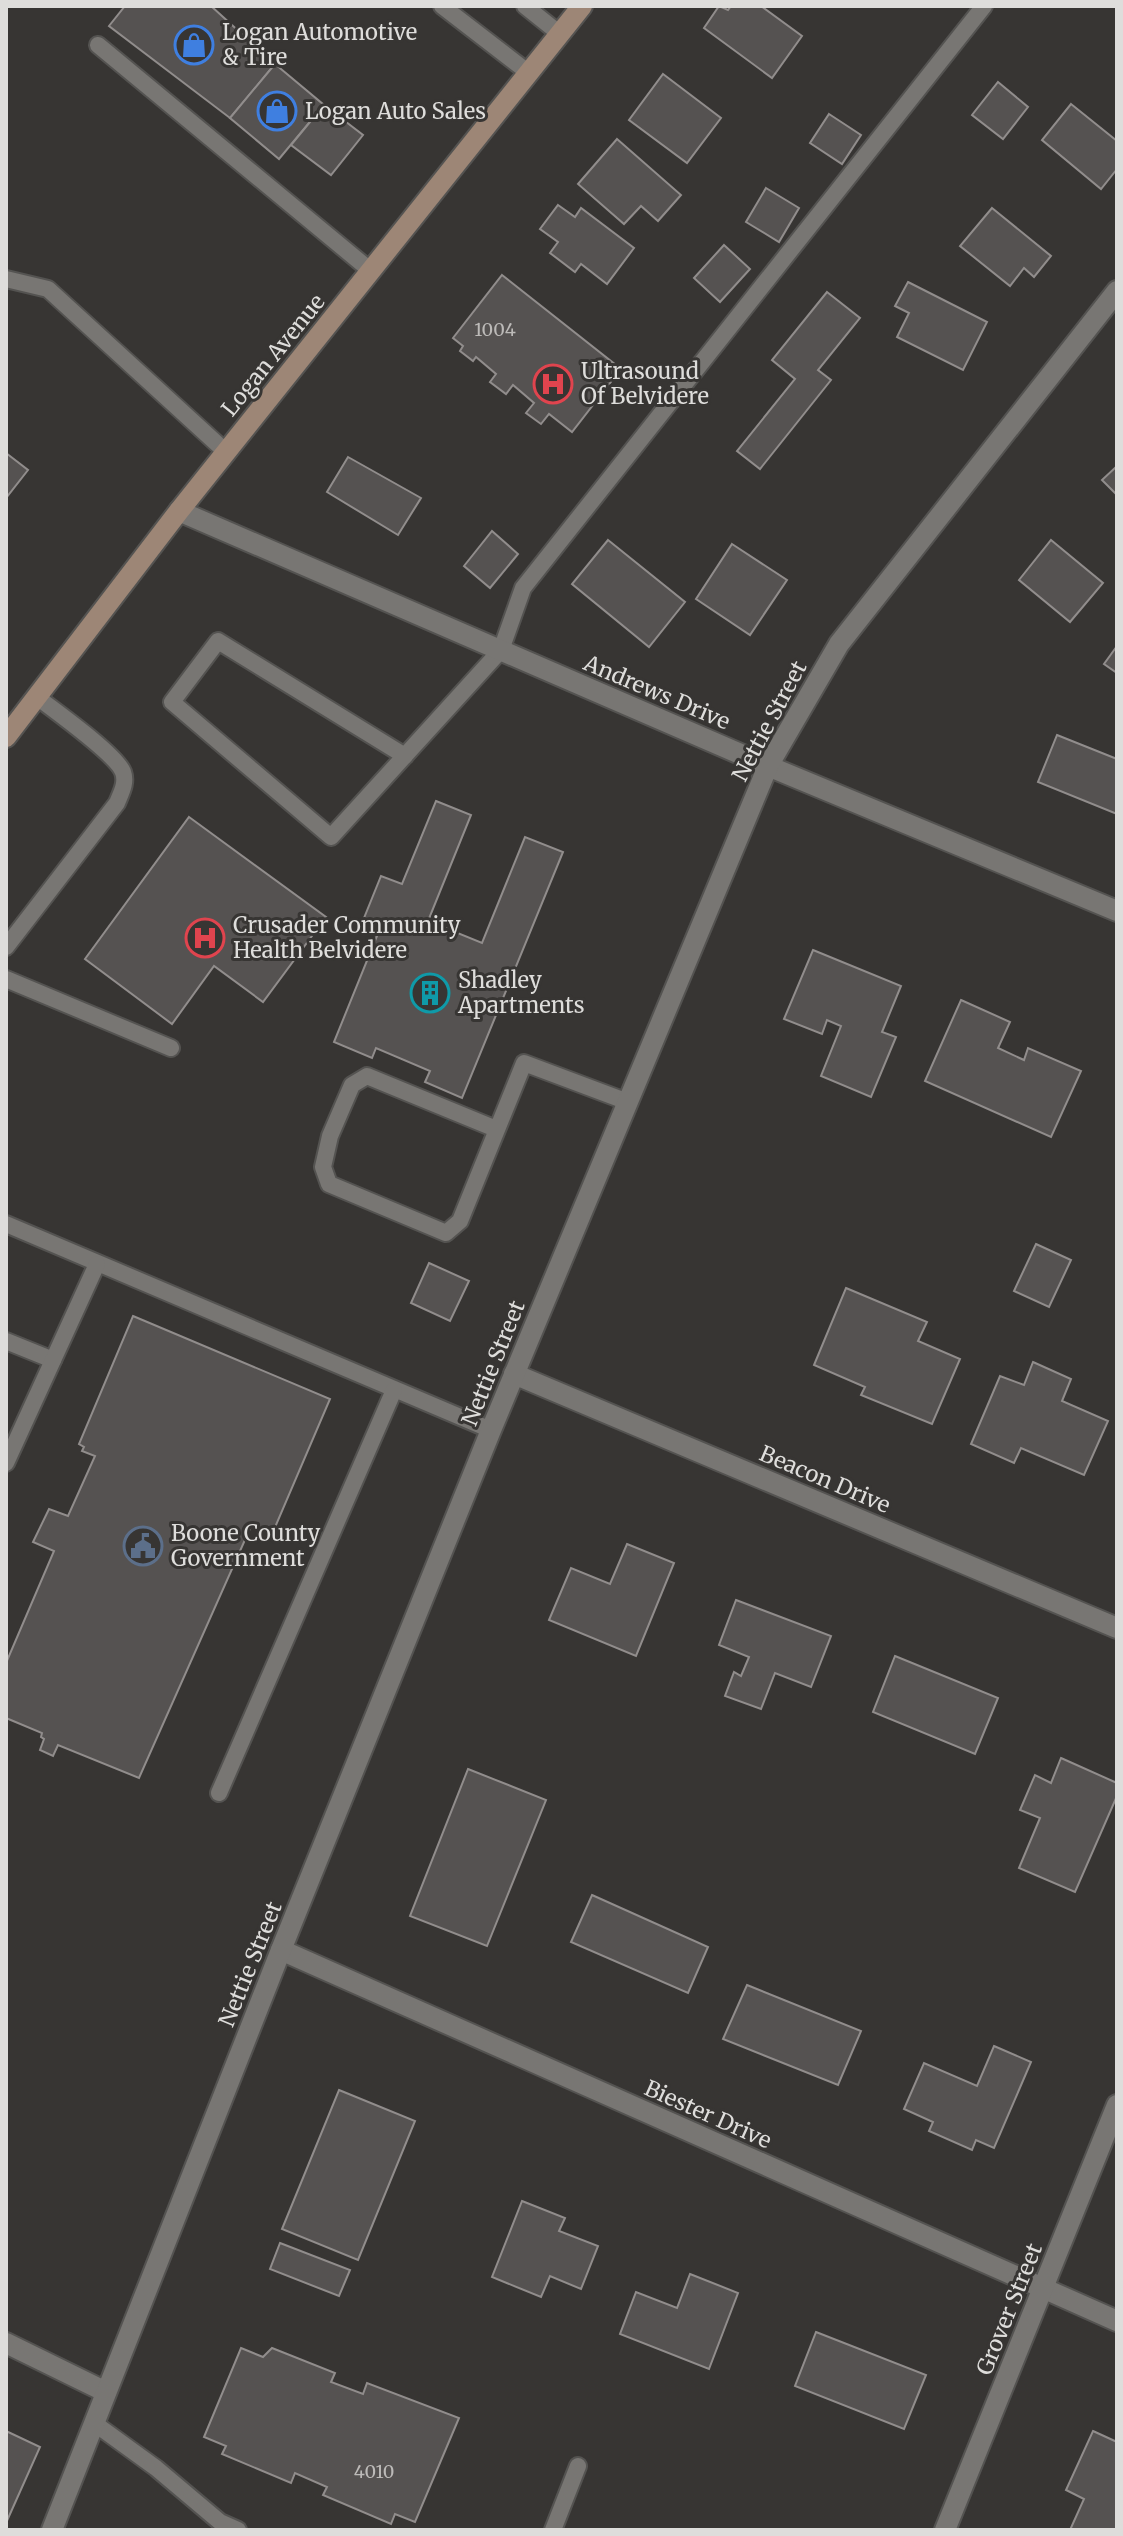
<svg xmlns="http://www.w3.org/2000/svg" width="1123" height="2536" viewBox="0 0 1123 2536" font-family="Merriweather,serif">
<rect width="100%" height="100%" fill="#373533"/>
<g fill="#555251" stroke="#918d8c" stroke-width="2">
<path d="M 125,6 L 211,6 L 275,64 L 230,118 L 109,26 Z"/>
<path d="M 719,6 L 728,10 L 731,6 L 761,6 L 802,36 L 772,78 L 704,28 Z"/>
<path d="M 275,64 L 324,105 L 279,159 L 230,118 Z"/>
<path d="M 663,74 L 721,118 L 687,163 L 629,120 Z"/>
<path d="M 998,82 L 1028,107 L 1003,139 L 972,115 Z"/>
<path d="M 1071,104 L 1117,141 L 1117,169 L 1101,189 L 1042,140 Z"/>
<path d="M 324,105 L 363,135 L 331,175 L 291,145 Z"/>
<path d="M 829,114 L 861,135 L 842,164 L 810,143 Z"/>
<path d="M 617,139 L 681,195 L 658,221 L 641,206 L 624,224 L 578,184 Z"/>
<path d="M 766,188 L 799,208 L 779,242 L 746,222 Z"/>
<path d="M 558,205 L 575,217 L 581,208 L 634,248 L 607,284 L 581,264 L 575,272 L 550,253 L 558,242 L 540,229 Z"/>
<path d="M 992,208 L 1051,256 L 1034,277 L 1024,268 L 1010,286 L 960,246 Z"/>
<path d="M 724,245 L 750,269 L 720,302 L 694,278 Z"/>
<path d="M 502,275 L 621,369 L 572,432 L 549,414 L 541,424 L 526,413 L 534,403 L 513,385 L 506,394 L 490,382 L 496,374 L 476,357 L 473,361 L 460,351 L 463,346 L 453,338 Z"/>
<path d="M 908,282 L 987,322 L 963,370 L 897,337 L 909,313 L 895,306 Z"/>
<path d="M 827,292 L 860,318 L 818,370 L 831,380 L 760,469 L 737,451 L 795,379 L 772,360 Z"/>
<path d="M 6,453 L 28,470 L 6,498 Z"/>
<path d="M 348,457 L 421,498 L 398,535 L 327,492 Z"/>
<path d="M 1117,466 L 1117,495 L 1102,480 Z"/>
<path d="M 492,531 L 518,554 L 490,588 L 464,566 Z"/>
<path d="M 608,540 L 685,602 L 649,647 L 572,584 Z"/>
<path d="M 1051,540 L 1103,583 L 1070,622 L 1019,580 Z"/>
<path d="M 732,544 L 787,580 L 750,635 L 696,599 Z"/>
<path d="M 1117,646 L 1117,673 L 1104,664 Z"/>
<path d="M 1057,735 L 1117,759 L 1117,814 L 1038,782 Z"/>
<path d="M 436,801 L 471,815 L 428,921 L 482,943 L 525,837 L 563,852 L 462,1098 L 425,1082 L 430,1071 L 376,1048 L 372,1058 L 334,1042 L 377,936 L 360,928 L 381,876 L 402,884 Z"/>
<path d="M 189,817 L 326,917 L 263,1002 L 214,966 L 172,1024 L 85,959 Z"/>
<path d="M 813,950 L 901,986 L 882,1032 L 896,1037 L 871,1097 L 821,1076 L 841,1026 L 827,1020 L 822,1034 L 784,1019 Z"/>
<path d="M 961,1000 L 1010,1022 L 998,1048 L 1024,1060 L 1028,1048 L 1081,1071 L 1051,1137 L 925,1081 Z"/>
<path d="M 1036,1244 L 1071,1260 L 1049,1307 L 1014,1291 Z"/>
<path d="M 429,1263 L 469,1281 L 450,1321 L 411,1303 Z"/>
<path d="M 846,1288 L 927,1322 L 918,1341 L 960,1359 L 932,1424 L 861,1395 L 865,1387 L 814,1365 Z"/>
<path d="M 133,1316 L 330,1399 L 273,1532 L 252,1524 L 139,1778 L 58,1745 L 53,1756 L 40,1750 L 44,1739 L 41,1737 L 42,1733 L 6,1718 L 6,1663 L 54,1551 L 33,1542 L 49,1509 L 68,1516 L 95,1456 L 82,1451 L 84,1447 L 79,1444 Z"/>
<path d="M 1033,1362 L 1071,1379 L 1062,1401 L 1108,1421 L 1084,1475 L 1021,1448 L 1014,1463 L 971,1444 L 1000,1376 L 1024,1385 Z"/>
<path d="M 627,1544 L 674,1563 L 636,1656 L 549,1620 L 571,1568 L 610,1584 Z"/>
<path d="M 736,1600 L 831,1636 L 811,1687 L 775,1673 L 761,1709 L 725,1696 L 734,1672 L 741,1676 L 749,1657 L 719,1645 Z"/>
<path d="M 895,1656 L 998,1698 L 975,1754 L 873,1712 Z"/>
<path d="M 1061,1758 L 1117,1783 L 1117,1796 L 1075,1892 L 1019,1868 L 1040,1818 L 1020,1810 L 1035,1775 L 1051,1783 Z"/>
<path d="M 468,1769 L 546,1800 L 487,1946 L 410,1916 Z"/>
<path d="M 592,1895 L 708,1947 L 688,1993 L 571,1942 Z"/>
<path d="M 747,1985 L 861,2031 L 838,2085 L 723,2039 Z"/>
<path d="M 994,2046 L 1031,2062 L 994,2148 L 976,2140 L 972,2150 L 929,2131 L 933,2122 L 904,2109 L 924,2063 L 977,2086 Z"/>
<path d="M 339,2090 L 415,2121 L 358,2260 L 282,2229 Z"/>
<path d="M 522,2201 L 565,2218 L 559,2231 L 598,2246 L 581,2289 L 550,2276 L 541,2297 L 492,2277 Z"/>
<path d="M 280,2243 L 350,2270 L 339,2296 L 270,2269 Z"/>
<path d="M 690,2274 L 738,2293 L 709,2369 L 620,2334 L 636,2292 L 677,2308 Z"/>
<path d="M 816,2332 L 926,2375 L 904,2429 L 795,2386 Z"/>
<path d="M 241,2348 L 263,2357 L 272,2348 L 335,2373 L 331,2382 L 363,2394 L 367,2383 L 459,2418 L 415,2522 L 395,2514 L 391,2524 L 323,2495 L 327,2487 L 295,2473 L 291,2483 L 222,2454 L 226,2446 L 204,2437 Z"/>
<path d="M 6,2431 L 40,2447 L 6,2523 Z"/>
<path d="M 1093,2431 L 1117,2442 L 1117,2530 L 1070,2530 L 1084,2499 L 1066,2490 Z"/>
</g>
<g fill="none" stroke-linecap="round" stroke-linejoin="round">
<defs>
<g id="lane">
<path d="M 442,6 L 529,73"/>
<path d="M 525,6 L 560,34"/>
<path d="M 98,45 L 371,271"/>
<path d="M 6,279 L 48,289 L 226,452"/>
<path d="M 405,756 L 218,641 L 172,702 L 331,837 L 501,650 L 523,588 L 984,6"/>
<path d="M 6,947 L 117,803 C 121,793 127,783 123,772 C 116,754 55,711 37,697"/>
<path d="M 6,979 L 171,1048"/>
<path d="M 496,1129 L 367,1076 L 352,1085 L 330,1136 L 323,1167 L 329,1184 L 446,1233 L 460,1221 L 524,1063 L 628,1102"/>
<path d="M 6,1224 L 491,1430"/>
<path d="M 6,1341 L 53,1360"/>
<path d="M 6,1463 L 97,1264"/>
<path d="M 219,1793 L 394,1390"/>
<path d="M 94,2423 L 156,2468 L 220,2522 L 238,2530"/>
<path d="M 553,2530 L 578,2466"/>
</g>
<g id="street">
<path d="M 179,511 L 768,766 L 1117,911"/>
<path d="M 514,1374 L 1117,1628"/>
<path d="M 281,1950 L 1117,2321"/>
<path d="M 6,2343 L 106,2392"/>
<path d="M 52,2530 L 281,1950 L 491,1430 L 768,766 L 839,644 L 1117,291"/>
<path d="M 945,2530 L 1117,2105"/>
</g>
<path id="secondary" d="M 6,737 L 179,511 L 582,6"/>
</defs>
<use href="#lane" stroke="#545351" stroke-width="20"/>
<use href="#street" stroke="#545351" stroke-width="24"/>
<use href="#secondary" stroke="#545351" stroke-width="24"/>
<use href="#lane" stroke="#787673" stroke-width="16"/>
<use href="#street" stroke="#787673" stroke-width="20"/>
<use href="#secondary" stroke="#9d8676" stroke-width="20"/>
</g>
<defs>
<symbol id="shop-ring" viewBox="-11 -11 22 22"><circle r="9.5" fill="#373533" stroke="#3f7fe0" stroke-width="1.5"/><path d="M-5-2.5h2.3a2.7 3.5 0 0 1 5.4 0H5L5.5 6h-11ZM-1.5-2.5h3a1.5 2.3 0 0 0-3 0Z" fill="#3f7fe0"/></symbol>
<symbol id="hospital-ring" viewBox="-11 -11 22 22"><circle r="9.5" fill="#373533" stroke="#e0444e" stroke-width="1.5"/><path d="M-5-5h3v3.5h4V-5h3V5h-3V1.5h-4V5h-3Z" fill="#e0444e"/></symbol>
<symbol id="building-ring" viewBox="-11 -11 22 22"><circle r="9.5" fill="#373533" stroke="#0f9aa8" stroke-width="1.5"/><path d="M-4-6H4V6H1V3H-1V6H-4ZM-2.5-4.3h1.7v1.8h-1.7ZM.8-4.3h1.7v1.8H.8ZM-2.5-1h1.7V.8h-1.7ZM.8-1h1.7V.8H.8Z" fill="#0f9aa8"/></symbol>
<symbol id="civic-ring" viewBox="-11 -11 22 22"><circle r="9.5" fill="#373533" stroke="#5c6f8a" stroke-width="1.5"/><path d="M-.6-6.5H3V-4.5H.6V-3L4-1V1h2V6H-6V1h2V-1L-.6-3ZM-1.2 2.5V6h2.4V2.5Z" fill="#5c6f8a"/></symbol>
</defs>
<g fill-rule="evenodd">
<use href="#shop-ring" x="172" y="23" width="44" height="44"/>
<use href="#shop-ring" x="255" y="89" width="44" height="44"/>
<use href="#hospital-ring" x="531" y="362" width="44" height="44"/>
<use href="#hospital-ring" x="183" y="916" width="44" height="44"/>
<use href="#building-ring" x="408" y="971" width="44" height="44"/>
<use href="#civic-ring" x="121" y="1524" width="44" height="44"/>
</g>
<g text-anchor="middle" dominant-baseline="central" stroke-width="6" stroke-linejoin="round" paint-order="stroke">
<g font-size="18" fill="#bcbab8">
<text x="495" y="329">1004</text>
<text x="374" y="2471">4010</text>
</g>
<g font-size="22" fill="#dedddb" stroke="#373533" text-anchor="start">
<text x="222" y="32">Logan Automotive<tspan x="222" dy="25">&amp; Tire</tspan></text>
<text x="305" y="111">Logan Auto Sales</text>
<text x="581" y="371">Ultrasound<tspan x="581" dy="25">Of Belvidere</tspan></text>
<text x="233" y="925">Crusader Community<tspan x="233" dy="25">Health Belvidere</tspan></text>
<text x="458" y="980">Shadley<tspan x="458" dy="25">Apartments</tspan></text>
<text x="171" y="1533">Boone County<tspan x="171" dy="25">Government</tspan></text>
</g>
<g font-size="22" fill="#dedddb" stroke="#373533">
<text transform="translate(273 355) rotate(-51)">Logan Avenue</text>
<text transform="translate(657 692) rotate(23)">Andrews Drive</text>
<text transform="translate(769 721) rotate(-62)">Nettie Street</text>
<text transform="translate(493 1363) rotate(-68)">Nettie Street</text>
<text transform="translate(825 1479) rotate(23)">Beacon Drive</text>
<text transform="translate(250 1964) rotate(-68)">Nettie Street</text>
<text transform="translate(708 2114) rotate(24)">Biester Drive</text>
<text transform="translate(1009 2309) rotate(-68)">Grover Street</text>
</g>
</g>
<rect width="1123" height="2536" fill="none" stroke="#dedddb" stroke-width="16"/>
</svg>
